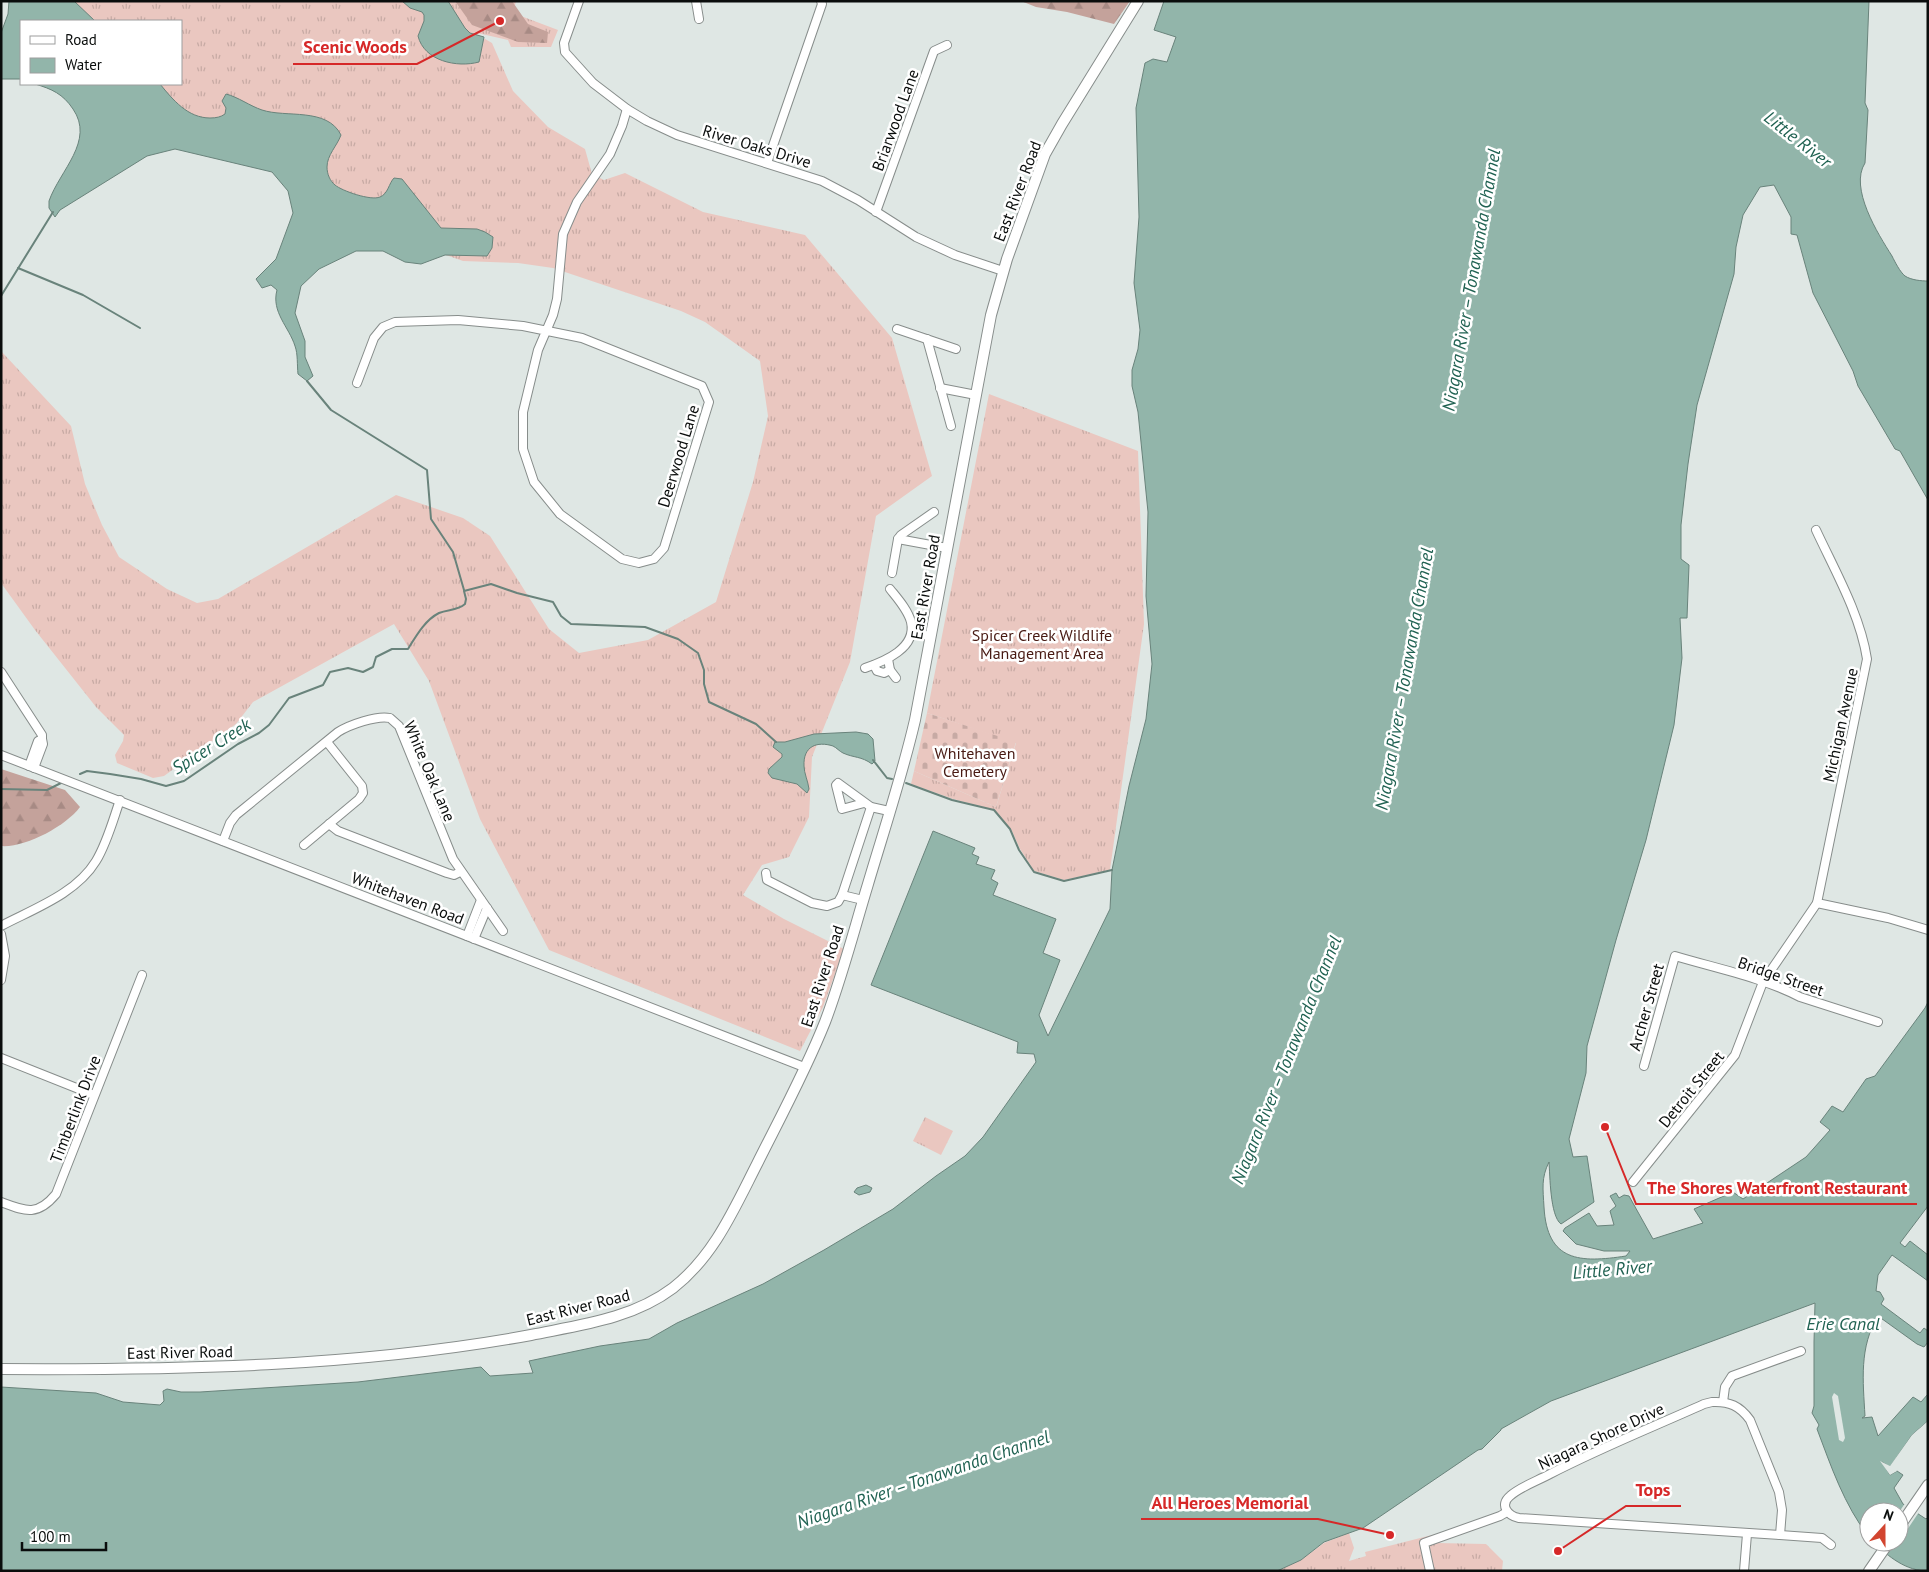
<svg xmlns="http://www.w3.org/2000/svg" width="1929" height="1572" viewBox="0 0 1929 1572" font-family="'PT Sans',sans-serif">
<defs>
<pattern id="grass-tufts" width="24" height="20" patternUnits="userSpaceOnUse" patternTransform="scale(1.25)"><rect width="24" height="20" fill="#eac7c0"/><path d="M3 7l-1-3M5 7V3M7 7l1-3M15 17l-1-3M17 17v-4M19 17l1-3" fill="none" stroke="#c7aaa4"/></pattern>
<pattern id="forest-firs" width="22" height="20" patternUnits="userSpaceOnUse" patternTransform="scale(1.25)"><rect width="22" height="20" fill="#c4a29b"/><path d="M5 1l3.5 6h-7zM16 11l3.5 6h-7z" fill="#a78a84"/></pattern>
<pattern id="cemetery-stones" width="16" height="16" patternUnits="userSpaceOnUse" patternTransform="scale(1.25)"><rect width="16" height="16" fill="#eac7c0"/><path d="M2 7V4a2 2 0 0 1 4 0v3zM10 15v-3a2 2 0 0 1 4 0v3z" fill="#c7aaa4"/></pattern>
</defs>
<rect width="100%" height="100%" fill="#dfe7e4"/>
<g fill="url(#grass-tufts)">
<path d="M 9,1 L 516,1 L 513,13 L 558,30 L 551,47 L 511,47 L 508,40 L 473,32 L 492,43 L 513,91 L 548,127 L 585,149 L 592,174 L 604,180 L 625,173 L 703,212 L 805,235 L 892,338 L 932,476 L 876,516 L 850,662 L 812,757 L 809,817 L 789,857 L 762,865 L 743,895 L 784,919 L 844,949 L 823,1007 L 800,1051 L 549,950 L 480,819 L 429,681 L 394,624 L 253,702 L 236,724 L 164,776 L 153,778 L 117,763 L 115,755 L 123,741 L 124,735 L 96,707 L 35,630 L 1,583 L 1,351 L 71,426 L 85,484 L 102,525 L 119,557 L 167,589 L 197,603 L 218,599 L 396,495 L 463,518 L 490,536 L 549,629 L 579,653 L 648,640 L 716,602 L 753,482 L 768,416 L 760,361 L 705,322 L 681,311 L 553,268 L 518,263 L 463,261 L 380,232 L 267,162 L 68,84 L 181,84 L 181,21 L 21,21 Z"/>
<path d="M 989,394 L 1138,451 L 1144,624 L 1110,870 L 1064,880 L 1034,871 L 1020,849 L 1011,829 L 994,810 L 953,799 L 911,784 L 914,771 L 996,807 L 1016,743 L 927,713 Z"/>
<path d="M 925,1117 L 953,1131 L 941,1155 L 913,1141 Z"/>
<path d="M 1349,1533 L 1354,1548 L 1349,1561 L 1366,1556 L 1365,1552 L 1436,1534 L 1437,1543 L 1486,1544 L 1503,1561 L 1502,1571 L 1277,1571 L 1301,1560 L 1324,1543 Z"/>
</g>
<g fill="url(#forest-firs)">
<path d="M 455,1 L 512,1 L 528,24 L 548,32 L 547,43 L 518,42 L 472,25 Z"/>
<path d="M 1021,1 L 1130,1 L 1114,24 L 1067,12 L 1036,7 Z"/>
<path d="M 1,769 L 65,790 L 80,807 C 66,826 25,848 1,846 Z"/>
</g>
<path fill="url(#cemetery-stones)" d="M 927,713 L 1016,742 L 996,807 L 914,771 Z"/>
<g fill="#eac7c0">
<path d="M 929,1121 L 947,1130 L 943,1139 L 925,1130 Z"/>
<path d="M 923,1134 L 941,1143 L 936,1151 L 919,1142 Z"/>
</g>
<g fill="#92b5aa" stroke="#69837b">
<path d="M 9,1 L 74,1 L 95,21 L 21,21 L 21,79 L 1,79 L 1,33 L 8,14 Z"/>
<path d="M 402,1 L 448,1 L 465,28 L 470,33 L 484,37 L 479,62 C 457,68 424,61 418,36 L 424,21 L 424,15 L 422,12 L 410,8 Z"/>
<path d="M 1164,1 L 1869,1 L 1865,103 L 1868,110 L 1865,163 C 1849,188 1878,234 1892,256 C 1895,262 1900,272 1905,276 C 1911,280 1921,281 1928,281 L 1928,500 L 1900,451 L 1895,449 L 1858,386 L 1853,371 L 1813,293 L 1797,235 L 1791,234 L 1791,217 L 1774,185 L 1760,187 L 1743,215 L 1736,247 L 1734,274 L 1697,405 L 1688,464 L 1681,525 L 1681,559 L 1689,565 L 1687,618 L 1680,618 L 1682,658 L 1674,725 L 1646,840 L 1616,940 L 1587,1046 L 1586,1073 L 1569,1139 L 1573,1157 L 1587,1156 L 1594,1202 L 1561,1224 C 1550,1216 1550,1175 1549,1162 C 1541,1178 1543,1189 1544,1207 C 1547,1262 1580,1263 1626,1256 L 1630,1251 L 1604,1251 L 1576,1244 L 1563,1231 L 1565,1228 L 1589,1213 L 1597,1226 L 1614,1225 L 1610,1211 L 1616,1206 L 1610,1196 L 1616,1193 L 1619,1198 L 1624,1195 L 1629,1196 L 1653,1239 L 1703,1223 L 1694,1209 L 1733,1192 L 1743,1199 L 1806,1157 L 1830,1130 L 1820,1122 L 1832,1106 L 1843,1112 L 1866,1079 L 1875,1076 L 1925,1008 L 1928,1002 L 1928,1206 L 1900,1243 L 1905,1247 L 1910,1241 L 1928,1255 L 1928,1281 L 1892,1255 L 1878,1275 L 1876,1291 L 1880,1292 L 1884,1299 L 1881,1304 L 1920,1333 L 1924,1328 L 1928,1331 L 1928,1342 L 1924,1347 L 1917,1344 L 1878,1316 C 1859,1347 1863,1381 1865,1416 L 1862,1418 L 1872,1417 L 1878,1436 L 1913,1397 L 1921,1402 L 1928,1394 L 1928,1421 L 1912,1435 L 1890,1467 L 1882,1462 L 1890,1475 L 1897,1471 L 1903,1475 L 1894,1488 L 1903,1504 L 1926,1519 L 1928,1517 L 1928,1571 C 1906,1571 1889,1557 1873,1542 L 1899,1542 L 1899,1512 L 1869,1512 L 1869,1537 C 1844,1505 1831,1466 1817,1429 L 1819,1425 L 1812,1413 L 1814,1406 L 1814,1342 L 1815,1303 L 1551,1401 L 1501,1429 L 1501,1430 L 1482,1449 L 1478,1450 L 1363,1528 L 1324,1542 L 1301,1560 L 1277,1571 L 1,1571 L 1,1387 L 96,1393 L 123,1402 L 160,1405 L 164,1401 L 163,1391 L 167,1389 L 181,1392 L 200,1392 L 358,1382 L 481,1367 L 490,1376 L 533,1373 L 529,1361 L 600,1346 L 649,1339 L 677,1323 L 763,1284 L 824,1250 L 893,1209 L 936,1176 L 965,1156 L 983,1137 L 1036,1062 L 1034,1054 L 1017,1053 L 1018,1042 L 871,985 L 933,831 L 975,848 L 972,854 L 979,857 L 976,864 L 995,870 L 991,879 L 998,883 L 993,895 L 1056,919 L 1043,953 L 1060,960 L 1039,1015 L 1048,1036 L 1110,909 L 1112,870 L 1129,786 L 1146,719 L 1152,664 L 1146,596 L 1148,512 L 1138,412 L 1132,386 L 1132,370 L 1138,349 L 1140,330 L 1134,283 L 1139,217 L 1136,108 L 1145,63 L 1153,59 L 1167,62 L 1176,37 L 1154,30 Z"/>
<path d="M 35,84 L 160,84 C 173,100 188,118 210,118 C 216,118 221,117 225,114 L 226,108 L 222,101 L 226,94 C 238,97 250,106 262,110 C 286,118 327,107 341,135 C 337,146 327,155 327,167 C 327,174 330,181 335,185 C 342,191 371,201 380,197 C 388,194 389,183 394,178 L 402,179 L 441,228 L 477,229 L 485,232 L 493,237 L 492,248 L 487,256 L 445,255 L 421,264 L 405,262 L 383,251 L 356,251 L 319,269 L 301,286 L 295,313 L 305,341 L 305,357 L 313,376 L 307,381 L 298,374 C 297,365 298,354 295,346 C 289,327 271,312 277,290 L 271,285 L 262,288 L 256,279 L 276,259 L 293,213 L 288,191 L 272,172 L 175,149 L 147,156 L 60,210 L 55,217 L 49,208 L 49,201 C 60,170 95,141 73,109 C 63,94 52,89 35,84 Z"/>
<path d="M 856,732 L 868,734 L 873,739 L 875,761 L 872,764 C 861,756 854,758 843,753 C 839,751 837,748 833,746 C 817,741 803,746 804,766 C 804,773 808,781 809,789 L 807,793 L 797,784 L 772,778 L 768,773 L 769,769 L 782,757 L 782,754 L 773,747 L 775,742 L 785,742 L 814,734 Z"/>
<path d="M 866,1185 L 872,1188 L 870,1192 L 859,1195 L 854,1192 L 857,1188 Z"/>
</g>
<g fill="#dfe7e4">
<path d="M 1834,1393 L 1838,1396 L 1845,1438 L 1843,1442 L 1839,1440 L 1832,1397 Z"/>
<path d="M 1928,1421 L 1928,1423 L 1913,1436 L 1892,1468 L 1888,1469 L 1891,1472 L 1895,1469 L 1897,1471 L 1890,1475 L 1880,1461 L 1890,1466 L 1912,1435 Z"/>
<path d="M 1906,1502 L 1919,1512 L 1899,1542 L 1899,1512 Z"/>
</g>
<g fill="none" stroke-linecap="round" stroke-linejoin="round">
<g stroke="#69837b" stroke-width="2">
<path d="M 18,268 L 83,295 L 140,328"/>
<path d="M 1,296 L 53,212"/>
<path d="M 307,381 L 331,410 L 427,470 L 431,519 L 453,552 L 464,590"/>
<path d="M 873,760 L 887,778 L 892,779"/>
<path d="M 80,774 L 87,771 L 110,774 L 141,779 L 166,786 L 184,781 L 238,744 L 259,733 L 269,725 L 289,698 L 323,685 L 330,672 L 348,668 L 363,672 L 373,667 L 376,657 L 392,649 L 408,649 C 416,636 425,620 439,613 C 448,609 457,611 465,604 L 466,599 L 464,591 L 491,584 L 517,593 L 553,602 L 561,616 L 571,624 L 645,627 L 678,639 L 698,653 L 704,670 L 704,684 L 709,702 L 756,724 L 776,742"/>
<path d="M 906,783 L 952,800 L 994,810 L 1010,829 L 1019,850 L 1034,872 L 1064,881 L 1112,870"/>
<path d="M 1,789 L 47,790 L 61,783"/>
</g>
<defs>
<g id="minor">
<path d="M 579,1 L 564,43 L 565,52 L 593,83 L 627,109 L 647,121 L 677,135 L 822,181 L 858,200 L 916,237 L 955,255 L 1003,271"/>
<path d="M 696,1 L 699,19"/>
<path d="M 767,163 L 822,4 L 821,1"/>
<path d="M 876,212 L 934,51 L 947,45"/>
<path d="M 897,329 L 956,349"/>
<path d="M 927,339 L 951,426"/>
<path d="M 357,383 L 374,338 L 383,327 L 395,322 L 458,320 L 523,326 L 582,338 L 702,386 L 709,402 L 664,548 L 654,559 L 639,563 L 622,559 L 560,514 L 534,482 L 523,449 L 523,412 L 538,350 L 553,315 L 557,299 L 563,234 L 577,202 L 610,154 L 622,126 L 627,109"/>
<path d="M 940,388 L 976,395"/>
<path d="M 898,539 L 947,548"/>
<path d="M 892,573 L 898,539 L 901,535 L 934,512"/>
<path d="M 912,633 L 931,636"/>
<path d="M 888,659 L 890,670 L 896,678"/>
<path d="M 874,665 L 877,671 L 884,673 L 890,670"/>
<path d="M 865,668 C 885,661 917,648 911,622 C 908,610 898,599 890,589"/>
<path d="M 1,672 L 42,735 L 42,739"/>
<path d="M 1,755 L 804,1067"/>
<path d="M 29,766 L 38,741 L 42,739 L 43,744 L 34,768"/>
<path d="M 864,803 L 842,809 L 836,785 L 838,783 L 871,807 L 889,811"/>
<path d="M 329,824 L 338,831 L 447,873 L 454,875 L 460,872"/>
<path d="M 223,841 L 230,823 L 236,815 L 338,732 C 349,725 377,715 390,718 L 399,726 L 453,859 L 503,931"/>
<path d="M 304,845 L 359,799 L 363,793 L 362,786 L 327,742"/>
<path d="M 766,873 L 767,880 L 812,903 L 827,906 L 838,902 L 842,895 L 871,807"/>
<path d="M 842,895 L 863,900"/>
<path d="M 1817,903 L 1888,918 L 1928,930"/>
<path d="M 1,926 C 33,909 76,894 96,861 C 107,843 113,820 120,800"/>
<path d="M 1,934 L 5,956 L 1,980"/>
<path d="M 467,936 L 481,900"/>
<path d="M 474,939 L 487,908"/>
<path d="M 1,1058 L 94,1095"/>
<path d="M 1644,1066 L 1675,956 C 1715,968 1764,978 1800,997 L 1878,1022"/>
<path d="M 1633,1182 L 1735,1055 L 1763,982 L 1817,903 L 1867,659 C 1860,614 1835,571 1816,530"/>
<path d="M 1,1202 C 25,1211 37,1217 56,1194 L 142,975"/>
<path d="M 1712,1402 C 1729,1401 1740,1406 1750,1420 L 1779,1492 L 1782,1510 L 1780,1535 L 1519,1518 C 1508,1516 1499,1505 1510,1496 C 1520,1487 1537,1481 1550,1474 C 1600,1448 1653,1427 1704,1404 Z"/>
<path d="M 1723,1402 L 1725,1387 L 1732,1376 L 1801,1351"/>
<path d="M 1780,1535 L 1822,1538 L 1831,1545"/>
<path d="M 1430,1571 L 1424,1543 L 1500,1516 L 1507,1512"/>
<path d="M 1744,1571 L 1747,1534"/>
</g>
<g id="major">
<path d="M 1,1369 C 178,1370 357,1367 531,1335 C 580,1325 632,1319 673,1288 C 714,1256 734,1209 757,1164 C 780,1118 806,1070 825,1022 C 842,977 854,930 868,884 C 884,830 902,776 915,720 L 991,315 L 1007,259 L 1045,154 L 1062,124 L 1138,1"/>
<path d="M 1899,1527 L 1928,1485"/>
<path d="M 1869,1571 L 1889,1542"/>
</g>
</defs>
<use href="#minor" stroke="#878d8b" stroke-width="10"/>
<use href="#major" stroke="#878d8b" stroke-width="12"/>
<use href="#minor" stroke="#fff" stroke-width="8"/>
<use href="#major" stroke="#fff" stroke-width="10"/>
</g>
<g text-anchor="middle" dominant-baseline="central" stroke-width="5" stroke-linejoin="round" paint-order="stroke">
<g font-size="16" fill="#0a0d0c" stroke="#fff">
<text transform="translate(895 120) rotate(-70)">Briarwood Lane</text>
<text transform="translate(757 146) rotate(17)">River Oaks Drive</text>
<text transform="translate(1017 191) rotate(-69)">East River Road</text>
<text transform="translate(678 456) rotate(-73)">Deerwood Lane</text>
<text transform="translate(925 587) rotate(-80)">East River Road</text>
<text transform="translate(1840 725) rotate(-78)">Michigan Avenue</text>
<text transform="translate(430 771) rotate(67)">White Oak Lane</text>
<text transform="translate(408 898) rotate(21)">Whitehaven Road</text>
<text transform="translate(822 976) rotate(-72)">East River Road</text>
<text transform="translate(1781 976) rotate(19)">Bridge Street</text>
<text transform="translate(1646 1007) rotate(-74)">Archer Street</text>
<text transform="translate(1691 1089) rotate(-51)">Detroit Street</text>
<text transform="translate(75 1109) rotate(-69)">Timberlink Drive</text>
<text transform="translate(578 1307) rotate(-14)">East River Road</text>
<text transform="translate(180 1352) rotate(-1)">East River Road</text>
<text transform="translate(1601 1436) rotate(-25)">Niagara Shore Drive</text>
</g>
<g font-size="16" fill="#481a13" stroke="#fff">
<text x="1042" y="635">Spicer Creek Wildlife<tspan x="1042" dy="18">Management Area</tspan></text>
<text x="975" y="753">Whitehaven<tspan x="975" dy="18">Cemetery</tspan></text>
</g>
<g font-size="18" font-style="italic" fill="#206252" stroke="#fff">
<text transform="translate(1798 139) rotate(38)">Little River</text>
<text transform="translate(1471 280) rotate(-80)">Niagara River – Tonawanda Channel</text>
<text transform="translate(1404 679) rotate(-80)">Niagara River – Tonawanda Channel</text>
<text transform="translate(211 746) rotate(-32)">Spicer Creek</text>
<text transform="translate(1286 1060) rotate(-68)">Niagara River – Tonawanda Channel</text>
<text transform="translate(1612 1269) rotate(-5)">Little River</text>
<text x="1843" y="1323">Erie Canal</text>
<text transform="translate(923 1479) rotate(-19)">Niagara River – Tonawanda Channel</text>
</g>
</g>
<path fill="none" stroke="#d62828" stroke-width="2" d="M500 21L417 64H293M1605 1127L1636 1204H1917M1558 1551L1626 1506H1681M1390 1535L1318 1519H1141"/>
<g fill="#d62828" stroke="#fff" stroke-width="2">
<circle cx="500" cy="21" r="5"/>
<circle cx="1605" cy="1127" r="5"/>
<circle cx="1558" cy="1551" r="5"/>
<circle cx="1390" cy="1535" r="5"/>
</g>
<g font-size="18" text-anchor="middle" font-weight="bold" fill="#d62828" stroke="#fff" stroke-width="5" stroke-linejoin="round" paint-order="stroke">
<text x="355" y="53">Scenic Woods</text>
<text x="1777" y="1194">The Shores Waterfront Restaurant</text>
<text x="1653" y="1496">Tops</text>
<text x="1230" y="1509">All Heroes Memorial</text>
</g>
<rect width="1929" height="1572" fill="none" stroke="#0a0d0c" stroke-width="5"/>
<rect x="20" y="20" width="162" height="65" fill="#ffffff" stroke="#9d9e9e"/>
<rect x="30" y="36" width="25" height="8" fill="#ffffff" stroke="#9d9e9e"/>
<text x="65" y="45" font-size="15" fill="#0a0d0c">Road</text>
<rect x="30" y="58" width="25" height="15" fill="#92b5aa" stroke="#9d9e9e"/>
<text x="65" y="70" font-size="15" fill="#0a0d0c">Water</text>
<g transform="translate(1884 1527) rotate(21)"><circle r="24" fill="#ffffff" stroke="#9d9e9e"/>
<path d="M0-4L9 19L0 12L-9 19Z" fill="#d24530"/>
<text y="-8" font-size="14" font-weight="bold" text-anchor="middle" fill="#0a0d0c">N</text>
</g>
<path d="M22 1542v8h84v-8" fill="none" stroke="#0a0d0c" stroke-width="2.5"/>
<text x="30" y="1542" font-size="15" fill="#0a0d0c" stroke="#ffffff" stroke-width="4" paint-order="stroke">100 m</text>
</svg>
